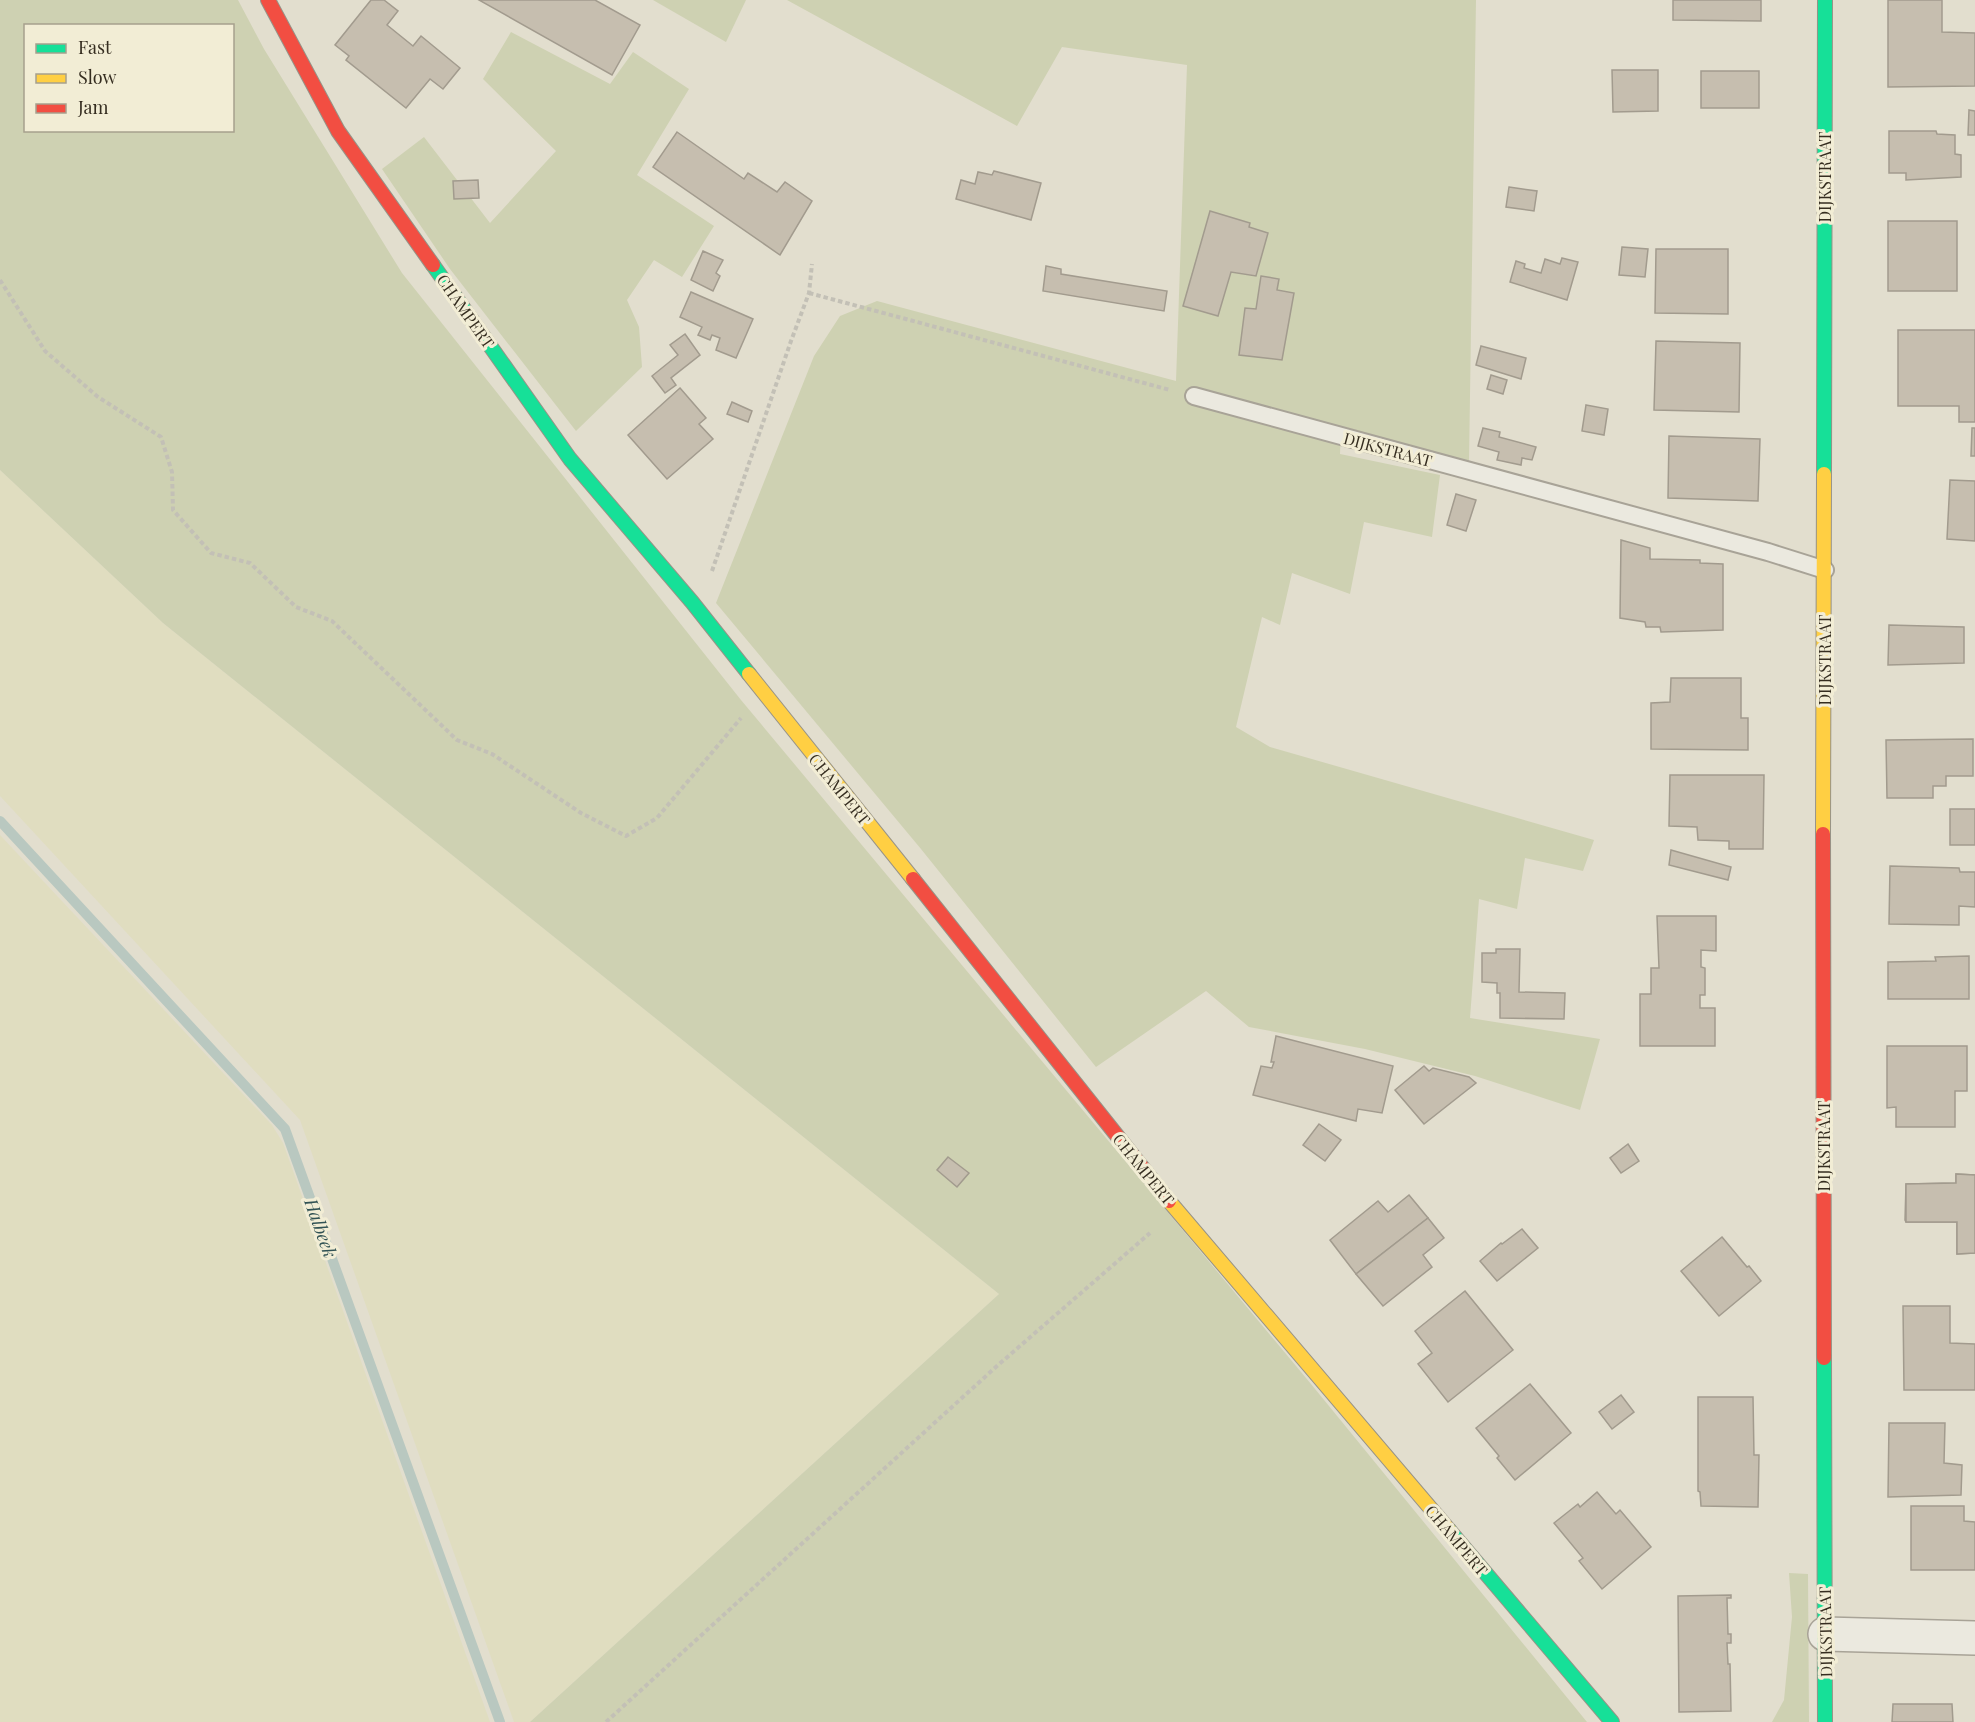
<svg xmlns="http://www.w3.org/2000/svg" width="1975" height="1722" viewBox="0 0 1975 1722" font-family="'Playfair Display',serif">
<rect width="100%" height="100%" fill="#e2dece"/>
<g fill="#e0ddc0">
<path d="M 0,470 L 163,623 L 999,1294 L 530,1722 L 514,1722 L 300,1120 L 0,796 Z"/>
<path d="M 0,835 L 272,1125 L 283,1143 L 490,1722 L 0,1722 Z"/>
</g>
<g fill="#ced1b2" fill-rule="evenodd">
<path d="M 0,0 L 238,0 L 264,49 L 402,273 L 741,700 L 1311,1384 L 1587,1722 L 530,1722 L 999,1294 L 163,623 L 0,470 ZM 26,26 L 232,26 L 232,130 L 26,130 Z"/>
<path d="M 653,0 L 746,0 L 726,42 Z"/>
<path d="M 787,0 L 1476,0 L 1469,462 L 1341,426 L 1340,454 L 1440,475 L 1432,537 L 1364,522 L 1350,594 L 1292,573 L 1280,625 L 1262,617 L 1236,727 L 1270,747 L 1594,840 L 1583,871 L 1525,858 L 1517,909 L 1479,899 L 1470,1018 L 1600,1039 L 1580,1110 L 1475,1076 L 1365,1049 L 1249,1027 L 1206,991 L 1096,1067 L 921,849 L 716,603 L 814,356 L 840,316 L 877,301 L 1176,381 L 1187,65 L 1062,47 L 1017,126 Z"/>
<path d="M 511,32 L 610,84 L 633,52 L 689,89 L 637,175 L 714,226 L 682,277 L 654,260 L 627,300 L 639,327 L 642,367 L 576,431 L 450,269 L 382,169 L 424,137 L 490,223 L 556,151 L 483,79 Z"/>
<path d="M 1789,1573 L 1808,1574 L 1809,1722 L 1772,1722 L 1784,1700 L 1792,1617 Z"/>
</g>
<g fill="none" stroke-linecap="round" stroke-linejoin="round">
<path stroke="#b9c8c0" stroke-width="10" d="M 0,821 L 285,1129 L 500,1722"/>
</g>
<g fill="#c6beaf" stroke="#a29b8e" stroke-width="1.5">
<path d="M 371,0 L 384,0 L 398,11 L 387,25 L 413,46 L 421,36 L 460,68 L 443,89 L 430,79 L 406,108 L 346,60 L 349,56 L 335,45 Z"/>
<path d="M 479,0 L 595,0 L 640,25 L 612,75 Z"/>
<path d="M 1673,0 L 1761,0 L 1761,21 L 1673,20 Z"/>
<path d="M 1888,0 L 1942,0 L 1942,32 L 1975,33 L 1975,86 L 1888,87 Z"/>
<path d="M 1612,70 L 1658,70 L 1658,111 L 1613,112 Z"/>
<rect x="1701" y="71" width="58" height="37"/>
<path d="M 1969,110 L 1975,111 L 1975,135 L 1968,135 Z"/>
<path d="M 1889,131 L 1936,131 L 1937,134 L 1955,135 L 1955,154 L 1961,155 L 1961,177 L 1906,180 L 1906,173 L 1889,173 Z"/>
<path d="M 677,132 L 744,179 L 748,173 L 777,192 L 785,182 L 812,201 L 780,255 L 653,167 Z"/>
<path d="M 994,171 L 1041,183 L 1031,220 L 956,199 L 961,180 L 975,184 L 978,172 L 992,175 Z"/>
<path d="M 478,180 L 479,198 L 454,199 L 453,181 Z"/>
<path d="M 1509,187 L 1537,191 L 1534,211 L 1506,207 Z"/>
<path d="M 1210,211 L 1250,223 L 1249,227 L 1268,233 L 1256,276 L 1231,272 L 1218,316 L 1183,306 Z"/>
<rect x="1888" y="221" width="69" height="70"/>
<path d="M 1622,247 L 1648,249 L 1645,277 L 1619,275 Z"/>
<path d="M 1656,249 L 1728,249 L 1728,314 L 1655,313 Z"/>
<path d="M 703,251 L 723,260 L 716,273 L 720,276 L 713,291 L 691,280 Z"/>
<path d="M 1562,258 L 1578,262 L 1567,300 L 1510,282 L 1516,261 L 1525,264 L 1524,268 L 1541,273 L 1545,259 L 1560,264 Z"/>
<path d="M 1046,266 L 1061,269 L 1061,274 L 1167,291 L 1164,311 L 1043,291 Z"/>
<path d="M 1261,276 L 1279,279 L 1277,290 L 1294,293 L 1282,360 L 1239,355 L 1245,308 L 1256,309 Z"/>
<path d="M 691,292 L 753,319 L 736,358 L 716,350 L 720,338 L 712,335 L 710,340 L 698,335 L 702,327 L 680,317 Z"/>
<path d="M 1898,330 L 1975,330 L 1975,422 L 1959,422 L 1959,406 L 1898,406 Z"/>
<path d="M 685,334 L 700,355 L 671,378 L 676,385 L 665,393 L 652,376 L 678,355 L 670,345 Z"/>
<path d="M 1656,341 L 1740,343 L 1739,412 L 1654,410 Z"/>
<path d="M 1481,346 L 1526,358 L 1521,379 L 1476,365 Z"/>
<path d="M 1491,375 L 1507,380 L 1503,394 L 1487,389 Z"/>
<path d="M 680,388 L 706,418 L 699,424 L 713,439 L 667,479 L 628,435 Z"/>
<path d="M 732,402 L 752,411 L 748,422 L 727,414 Z"/>
<path d="M 1586,405 L 1608,409 L 1604,435 L 1582,431 Z"/>
<path d="M 1483,428 L 1500,432 L 1499,437 L 1536,447 L 1532,460 L 1522,458 L 1521,465 L 1497,460 L 1499,452 L 1478,446 Z"/>
<path d="M 1972,428 L 1975,428 L 1975,456 L 1971,456 Z"/>
<path d="M 1669,436 L 1760,439 L 1758,501 L 1668,498 Z"/>
<path d="M 1950,480 L 1975,481 L 1975,541 L 1947,539 Z"/>
<path d="M 1456,494 L 1476,500 L 1466,531 L 1447,525 Z"/>
<path d="M 1621,540 L 1650,548 L 1650,559 L 1700,560 L 1700,563 L 1723,564 L 1723,630 L 1661,632 L 1660,627 L 1646,627 L 1645,622 L 1620,618 Z"/>
<path d="M 1889,625 L 1964,627 L 1964,663 L 1888,665 Z"/>
<path d="M 1671,678 L 1741,678 L 1741,718 L 1748,718 L 1748,750 L 1651,749 L 1651,703 L 1670,702 Z"/>
<path d="M 1973,739 L 1973,776 L 1946,776 L 1946,786 L 1933,786 L 1933,798 L 1887,798 L 1886,740 Z"/>
<path d="M 1670,775 L 1764,775 L 1763,849 L 1729,849 L 1729,841 L 1698,840 L 1697,827 L 1669,826 Z"/>
<rect x="1950" y="809" width="25" height="36"/>
<path d="M 1671,850 L 1731,867 L 1728,880 L 1669,865 Z"/>
<path d="M 1890,866 L 1959,868 L 1960,872 L 1975,872 L 1975,907 L 1959,906 L 1959,925 L 1889,924 Z"/>
<path d="M 1657,916 L 1716,916 L 1716,951 L 1701,950 L 1701,967 L 1705,968 L 1705,995 L 1700,995 L 1700,1008 L 1715,1008 L 1715,1046 L 1640,1046 L 1640,994 L 1651,994 L 1651,968 L 1659,968 Z"/>
<path d="M 1496,949 L 1520,949 L 1519,992 L 1565,993 L 1564,1019 L 1500,1018 L 1500,993 L 1497,993 L 1497,983 L 1482,982 L 1482,953 L 1496,953 Z"/>
<path d="M 1969,956 L 1969,999 L 1888,999 L 1888,962 L 1936,961 L 1935,957 Z"/>
<path d="M 1276,1036 L 1393,1066 L 1382,1113 L 1358,1109 L 1356,1121 L 1253,1095 L 1261,1066 L 1272,1068 L 1274,1062 L 1271,1062 Z"/>
<path d="M 1887,1046 L 1967,1046 L 1967,1091 L 1955,1091 L 1955,1127 L 1896,1127 L 1896,1107 L 1887,1108 Z"/>
<path d="M 1424,1066 L 1429,1071 L 1433,1068 L 1469,1077 L 1476,1083 L 1424,1124 L 1395,1090 Z"/>
<path d="M 1319,1124 L 1341,1140 L 1325,1161 L 1303,1145 Z"/>
<path d="M 1628,1144 L 1639,1161 L 1621,1173 L 1610,1158 Z"/>
<path d="M 948,1157 L 969,1173 L 957,1187 L 937,1170 Z"/>
<path d="M 1956,1174 L 1975,1175 L 1975,1253 L 1957,1254 L 1957,1222 L 1906,1222 L 1905,1220 L 1906,1184 L 1956,1183 Z"/>
<path d="M 1956,1174 L 1975,1175 L 1975,1253 L 1957,1254 L 1957,1222 L 1906,1222 L 1906,1184 L 1956,1183 Z"/>
<path d="M 1409,1195 L 1428,1218 L 1356,1274 L 1330,1240 L 1378,1201 L 1388,1212 Z"/>
<path d="M 1428,1218 L 1444,1238 L 1423,1255 L 1432,1267 L 1383,1306 L 1356,1274 Z"/>
<path d="M 1522,1229 L 1538,1248 L 1497,1281 L 1480,1261 L 1501,1243 L 1502,1244 Z"/>
<path d="M 1722,1237 L 1747,1267 L 1749,1266 L 1761,1281 L 1719,1316 L 1681,1271 Z"/>
<path d="M 1465,1291 L 1513,1350 L 1448,1402 L 1418,1364 L 1432,1353 L 1415,1331 Z"/>
<path d="M 1903,1306 L 1950,1306 L 1950,1343 L 1975,1344 L 1975,1390 L 1904,1390 Z"/>
<path d="M 1530,1384 L 1571,1433 L 1515,1480 L 1497,1458 L 1499,1456 L 1476,1428 Z"/>
<path d="M 1621,1395 L 1634,1412 L 1612,1429 L 1599,1412 Z"/>
<path d="M 1698,1397 L 1753,1397 L 1754,1455 L 1759,1455 L 1758,1507 L 1701,1506 L 1700,1492 L 1698,1491 Z"/>
<path d="M 1889,1423 L 1945,1423 L 1944,1463 L 1962,1465 L 1961,1495 L 1888,1497 Z"/>
<path d="M 1597,1492 L 1616,1514 L 1620,1510 L 1651,1547 L 1602,1589 L 1579,1561 L 1583,1558 L 1554,1523 L 1578,1504 L 1580,1507 Z"/>
<path d="M 1911,1506 L 1964,1506 L 1964,1521 L 1975,1522 L 1975,1570 L 1911,1570 Z"/>
<path d="M 1731,1595 L 1731,1598 L 1727,1598 L 1728,1634 L 1731,1634 L 1731,1643 L 1727,1643 L 1728,1664 L 1730,1664 L 1731,1711 L 1679,1712 L 1678,1596 Z"/>
<path d="M 1893,1704 L 1952,1704 L 1953,1722 L 1892,1722 Z"/>
</g>
<g fill="none" stroke-linecap="round" stroke-linejoin="round">
<defs>
<path id="lane" d="M 1194,396 L 1768,552 L 1825,570"/>
<path id="street" d="M 1825,1634 L 1975,1638"/>
<g id="fast">
<path d="M 433,265 L 570,459 L 692,602 L 749,674"/>
<path d="M 1824,474 L 1825,0"/>
<path d="M 1824,1358 L 1825,1722"/>
<path d="M 1449,1530 L 1612,1722"/>
</g>
<g id="slow">
<path d="M 749,674 L 913,879"/>
<path d="M 1823,834 L 1824,474"/>
<path d="M 1169,1201 L 1449,1530"/>
</g>
<g id="jam">
<path d="M 268,0 L 338,131 L 433,265"/>
<path d="M 1823,834 L 1824,1358"/>
<path d="M 913,879 L 1169,1201"/>
</g>
</defs>
<use href="#lane" stroke="#a8a397" stroke-width="20"/>
<use href="#street" stroke="#a8a397" stroke-width="36"/>
<use href="#fast" stroke="#979387" stroke-width="16"/>
<use href="#slow" stroke="#979387" stroke-width="16"/>
<use href="#jam" stroke="#979387" stroke-width="16"/>
<g stroke="#c3c0b6" stroke-width="4" stroke-dasharray="4.5 3" stroke-linecap="butt">
<path d="M 0,280 L 45,351 L 98,397 L 161,437 L 172,472 L 173,510 L 211,553 L 250,563 L 296,607 L 332,621 L 457,740 L 492,754 L 581,813 L 626,836 L 657,818 L 741,718"/>
<path d="M 809,293 L 1170,390"/>
<path d="M 712,571 L 791,341 L 809,293 L 812,264"/>
<path d="M 606,1722 L 997,1366 L 1150,1233"/>
</g>
<use href="#lane" stroke="#ebe9df" stroke-width="16"/>
<use href="#street" stroke="#ebe9df" stroke-width="33"/>
<use href="#fast" stroke="#16e098" stroke-width="14"/>
<use href="#slow" stroke="#ffcf43" stroke-width="14"/>
<use href="#jam" stroke="#f24e42" stroke-width="14"/>
</g>
<g text-anchor="middle" dominant-baseline="central" stroke-width="6" stroke-linejoin="round" paint-order="stroke">
<g font-size="16" fill="#352d20" stroke="#f2edd5">
<text transform="translate(1824 177) rotate(-90)">DIJKSTRAAT</text>
<text transform="translate(466 311) rotate(55)">CHAMPERT</text>
<text transform="translate(1388 449) rotate(15)">DIJKSTRAAT</text>
<text transform="translate(1824 660) rotate(-90)">DIJKSTRAAT</text>
<text transform="translate(840 789) rotate(51)">CHAMPERT</text>
<text transform="translate(1823 1146) rotate(-90)">DIJKSTRAAT</text>
<text transform="translate(1144 1169) rotate(51)">CHAMPERT</text>
<text transform="translate(1457 1540) rotate(50)">CHAMPERT</text>
<text transform="translate(1825 1632) rotate(-91)">DIJKSTRAAT</text>
</g>
<g font-size="18" font-style="italic" fill="#315254" stroke="#f2edd5">
<text transform="translate(321 1228) rotate(70)">Halbeek</text>
</g>
</g>
<rect x="24" y="24" width="210" height="108" fill="#f2edd5" stroke="#a6a08d" stroke-width="1.5"/>
<rect x="36" y="44" width="30" height="9" fill="#16e098" stroke="#a6a08d" stroke-width="1.5"/>
<text x="78" y="54" font-size="18" fill="#352d20">Fast</text>
<rect x="36" y="74" width="30" height="9" fill="#ffcf43" stroke="#a6a08d" stroke-width="1.5"/>
<text x="78" y="84" font-size="18" fill="#352d20">Slow</text>
<rect x="36" y="104" width="30" height="9" fill="#f24e42" stroke="#a6a08d" stroke-width="1.5"/>
<text x="78" y="114" font-size="18" fill="#352d20">Jam</text>
</svg>
